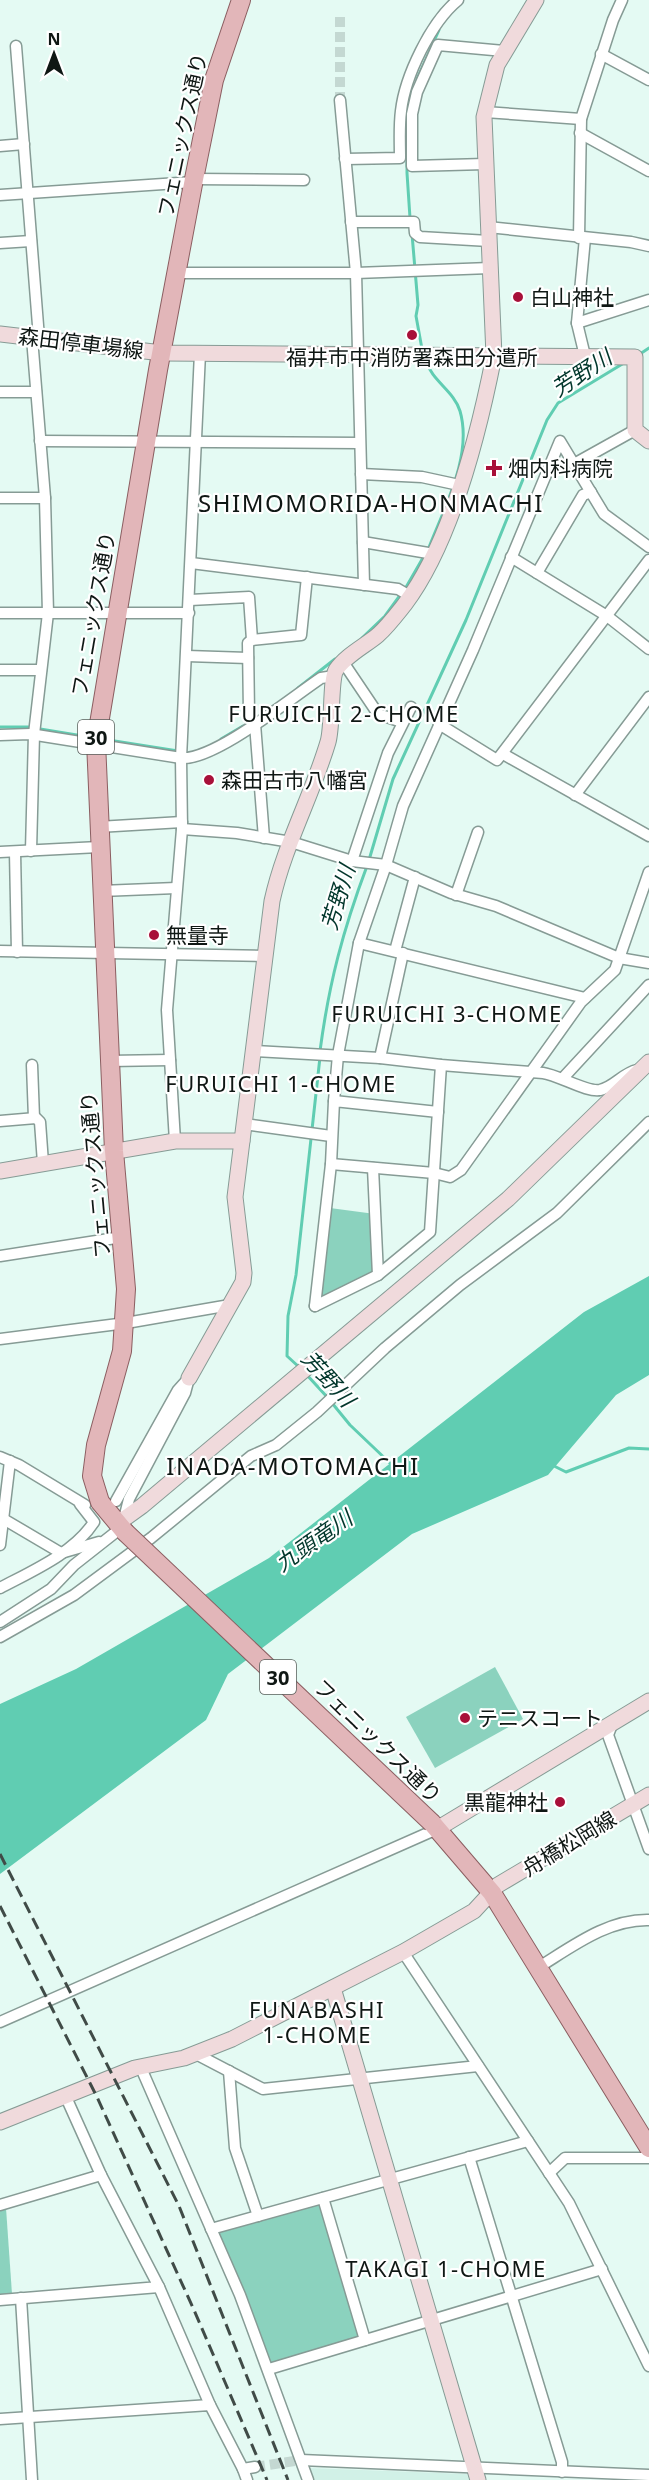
<svg xmlns="http://www.w3.org/2000/svg" width="649" height="2480" viewBox="0 0 649 2480" font-family="'Noto Sans','Noto Sans JP',sans-serif">
<rect width="100%" height="100%" fill="#e4faf3"/>
<path fill="#d1f1e7" d="M 309,2468 L 467,2474 L 469,2480 L 313,2480 Z"/>
<g fill="#8bd2be">
<path d="M 330,1208 L 375,1214 L 378,1275 L 315,1304 Z"/>
<path d="M 495,1667 L 523,1719 L 435,1768 L 406,1717 Z"/>
<path d="M 324,2202 L 365,2340 L 269,2369 L 211,2229 Z"/>
<path d="M 6,2208 L 12,2294 L 0,2296 L 0,2209 Z"/>
</g>
<path fill="#60cdb2" d="M 649,1276 L 649,1375 L 616,1395 L 548,1475 L 412,1534 L 228,1674 L 206,1720 L 0,1874 L 0,1704 L 76,1669 L 269,1558 L 584,1312 Z"/>
<g fill="none" stroke-linecap="round" stroke-linejoin="round">
<g stroke="#60cdb2" stroke-width="3">
<path d="M 417,79 L 439,30"/>
<path d="M 407,117 L 407,173 L 410,218"/>
<path d="M 412,234 L 418,305 L 416,316 L 422,349"/>
<path d="M 640,354 L 649,348"/>
<path d="M 426,361 C 432,381 454,391 460,411 C 473,456 444,508 428,550"/>
<path d="M 405,589 L 424,556"/>
<path d="M 362,638 L 385,616 L 401,594"/>
<path d="M 298,688 L 335,659"/>
<path d="M 0,727 L 28,727 L 89,737"/>
<path d="M 102,739 L 178,751"/>
<path d="M 221,739 L 243,726"/>
<path d="M 369,860 L 393,779 L 466,620 L 547,420 L 558,403 L 624,363"/>
<path d="M 320,1051 C 329,983 343,930 367,866"/>
<path d="M 299,1367 L 287,1356 L 288,1316 L 296,1275 L 320,1057"/>
<path d="M 306,1374 L 328,1398"/>
<path d="M 332,1403 L 350,1425 L 392,1465"/>
<path d="M 552,1465 L 566,1472 L 629,1448 L 649,1449"/>
</g>
<g stroke="#c4d8d2" stroke-width="10" stroke-dasharray="10 5" stroke-linecap="butt">
<path d="M 340,17 L 340,100"/>
<path d="M 255,2467 L 301,2460"/>
</g>
<defs>
<g id="street">
<path d="M 16,46 L 39,338"/>
<path d="M 601,54 L 649,80"/>
<path d="M 340,100 L 356,273 L 364,585"/>
<path d="M 485,112 L 581,119"/>
<path d="M 580,133 L 649,171"/>
<path d="M 0,146 L 24,144"/>
<path d="M 345,159 L 400,158 C 400,142 399,126 401,111 C 405,76 431,22 458,0"/>
<path d="M 485,164 L 412,166 L 412,114 L 417,92 L 438,45 L 504,51"/>
<path d="M 194,179 L 304,180"/>
<path d="M 0,195 L 193,182"/>
<path d="M 351,222 L 414,222 L 415,233 L 420,237 L 489,241"/>
<path d="M 488,227 L 631,242 L 649,246"/>
<path d="M 579,238 L 581,119 L 613,20 L 622,0"/>
<path d="M 0,243 L 31,241"/>
<path d="M 177,273 L 356,273 L 490,268"/>
<path d="M 577,323 L 649,300"/>
<path d="M 585,356 L 577,323 L 585,238"/>
<path d="M 0,392 L 36,392"/>
<path d="M 40,441 L 359,443"/>
<path d="M 574,464 L 635,430"/>
<path d="M 361,474 L 422,477 L 459,485"/>
<path d="M 0,498 L 45,498"/>
<path d="M 363,542 L 434,554"/>
<path d="M 511,557 L 607,616 L 649,649"/>
<path d="M 191,563 L 398,589 L 410,596"/>
<path d="M 537,573 L 583,495 L 591,492"/>
<path d="M 190,600 L 249,597 L 252,640"/>
<path d="M 0,613 L 189,613"/>
<path d="M 187,656 L 248,658"/>
<path d="M 343,662 L 378,714 L 402,722"/>
<path d="M 0,670 L 41,670"/>
<path d="M 439,724 L 497,760 L 649,560"/>
<path d="M 0,735 L 30,734 L 181,758 C 214,761 291,698 321,678 L 334,676"/>
<path d="M 503,754 L 649,836"/>
<path d="M 575,795 L 649,697"/>
<path d="M 98,827 L 182,822"/>
<path d="M 182,829 L 237,833 L 291,842 L 352,861 L 386,865 L 451,893 L 496,906 L 619,958 L 649,963"/>
<path d="M 264,838 L 255,724 L 249,714 L 248,643 L 252,640 L 301,635 L 307,577"/>
<path d="M 31,851 L 34,734 L 48,613 L 45,498 L 32,338"/>
<path d="M 0,852 L 99,847"/>
<path d="M 15,852 L 17,952"/>
<path d="M 352,861 L 388,753 L 411,707"/>
<path d="M 101,891 L 176,888"/>
<path d="M 456,895 L 478,832"/>
<path d="M 359,943 L 585,998"/>
<path d="M 0,951 L 266,956"/>
<path d="M 395,951 L 415,877"/>
<path d="M 255,1051 L 380,1058 L 441,1065 L 543,1073 C 558,1075 588,1093 600,1090 C 614,1087 623,1073 637,1070"/>
<path d="M 380,1058 L 403,953"/>
<path d="M 109,1061 L 170,1060"/>
<path d="M 32,1065 L 34,1118"/>
<path d="M 563,1078 L 649,985"/>
<path d="M 334,1101 L 338,1055 L 359,943 L 386,865 L 403,806 L 473,650 L 560,441 L 604,514 L 649,547"/>
<path d="M 0,1121 L 36,1118 L 40,1122 L 43,1163"/>
<path d="M 244,1124 L 331,1136"/>
<path d="M 175,1141 L 167,1010 L 182,829 L 181,758 L 200,353"/>
<path d="M 331,1164 L 434,1173 L 450,1177 L 461,1170 L 581,1002 L 615,970 L 649,872"/>
<path d="M 373,1168 L 378,1275"/>
<path d="M 0,1256 L 122,1237"/>
<path d="M 315,1306 L 331,1164 L 334,1101 L 438,1112"/>
<path d="M 315,1306 L 378,1275 L 430,1232 L 441,1065"/>
<path d="M 0,1339 L 126,1323 L 230,1305"/>
<path d="M 0,1457 L 19,1465 L 85,1505"/>
<path d="M 116,1501 L 178,1390 L 187,1380"/>
<path d="M 0,1517 L 61,1553 L 99,1542"/>
<path d="M 124,1519 L 129,1499 L 185,1393 L 189,1378"/>
<path d="M 0,1545 L 10,1461"/>
<path d="M 0,1588 C 32,1571 74,1553 94,1522 L 80,1504"/>
<path d="M 0,1622 L 51,1589 L 74,1565 L 121,1528"/>
<path d="M 0,1637 L 74,1595 L 151,1538 L 251,1456 L 276,1445 L 317,1412 L 385,1348 L 460,1285 L 557,1213 L 649,1122"/>
<path d="M 613,1722 L 608,1735 L 649,1849"/>
<path d="M 403,1952 L 569,2203 L 649,2366"/>
<path d="M 539,1967 C 573,1946 608,1919 649,1920"/>
<path d="M 0,2022 L 437,1829"/>
<path d="M 196,2054 L 263,2089 L 478,2066"/>
<path d="M 141,2068 L 240,2295 L 308,2480"/>
<path d="M 229,2071 L 235,2148 L 258,2216"/>
<path d="M 469,2157 L 562,2462 L 562,2472"/>
<path d="M 549,2173 L 565,2158 L 649,2158"/>
<path d="M 323,2198 L 365,2340"/>
<path d="M 0,2205 L 101,2175"/>
<path d="M 211,2229 L 528,2141"/>
<path d="M 159,2287 L 210,2405"/>
<path d="M 21,2298 L 32,2480"/>
<path d="M 0,2300 L 159,2287 L 101,2175 L 65,2095"/>
<path d="M 269,2369 L 602,2269"/>
<path d="M 0,2419 L 210,2405 L 243,2469 L 255,2467"/>
<path d="M 301,2460 L 649,2475"/>
<path d="M 243,2469 L 247,2480"/>
</g>
<g id="secondary">
<path d="M 0,334 L 162,353 L 635,357 L 635,430 L 649,441"/>
<path d="M 0,1171 L 175,1141 L 242,1141"/>
<path d="M 189,1378 L 243,1282 L 244,1273 L 235,1197 L 272,901 C 284,846 312,796 328,742 C 333,725 330,680 336,670 C 346,655 365,646 378,635 C 388,626 397,614 405,604 C 452,541 479,432 494,356 L 484,117 L 497,65 L 536,0"/>
<path d="M 117,1524 L 142,1506 L 508,1199 L 649,1062"/>
<path d="M 437,1829 L 649,1701"/>
<path d="M 333,1988 L 478,2480"/>
<path d="M 0,2122 L 135,2068 L 184,2058 L 232,2039 L 403,1952 L 474,1911 L 498,1885 L 649,1795"/>
</g>
<g id="primary">
<path d="M 125,1532 L 100,1502 L 92,1476 L 96,1445 L 122,1351 L 126,1289 L 114,1151 L 96,742 L 158,370 L 194,179 L 214,80 L 241,0"/>
<path d="M 432,1823 L 492,1893 L 649,2148"/>
</g>
</defs>
<use href="#street" stroke="#869b95" stroke-width="13"/>
<use href="#secondary" stroke="#869b95" stroke-width="17"/>
<use href="#primary" stroke="#8b5e61" stroke-width="20"/>
<use href="#street" stroke="#fff" stroke-width="10"/>
<use href="#secondary" stroke="#f0dadc" stroke-width="15"/>
<use href="#primary" stroke="#e2b6b9" stroke-width="18"/>
<g stroke="#404b47" stroke-width="3" stroke-dasharray="12 6" stroke-linecap="butt">
<path d="M 0,1854 L 179,2206 L 288,2480"/>
<path d="M 0,1906 L 97,2097 L 194,2310 L 267,2480"/>
</g>
<defs>
<path id="primary-bridge" d="M 125,1532 L 432,1823"/>
</defs>
<use href="#primary-bridge" stroke="#8b5e61" stroke-width="20" stroke-linecap="butt"/>
<use href="#primary-bridge" stroke="#e2b6b9" stroke-width="18"/>
</g>
<g fill="#a81039" stroke="#fff" stroke-width="2">
<circle cx="518" cy="297" r="6"/>
<circle cx="412" cy="335" r="6"/>
<path d="M491 459h6v6h6v6h-6v6h-6v-6h-6v-6h6z"/>
<circle cx="209" cy="780" r="6"/>
<circle cx="154" cy="935" r="6"/>
<circle cx="465" cy="1718" r="6"/>
<circle cx="560" cy="1802" r="6"/>
</g>
<g text-anchor="middle" dominant-baseline="central" stroke-width="4.5" stroke-linejoin="round" paint-order="stroke">
<g fill="#fff" stroke="#575d5a" stroke-width="1.5">
<rect x="78" y="720" width="36" height="34" rx="4.5"/>
<rect x="260" y="1660" width="36" height="34" rx="4.5"/>
</g>
<g font-size="20" font-weight="bold" fill="#0f1714">
<text x="96" y="737">30</text>
<text x="278" y="1677">30</text>
</g>
<g font-size="21" fill="#0f1714" stroke="#fff">
<text transform="translate(182 135) rotate(-78)">フェニックス通り</text>
<text transform="translate(81 343) rotate(7)">森田停車場線</text>
<text transform="translate(93 614) rotate(-80)">フェニックス通り</text>
<text transform="translate(95 1175) rotate(-95)">フェニックス通り</text>
<text transform="translate(378 1741) rotate(44)">フェニックス通り</text>
<text transform="translate(569 1843) rotate(-31)">舟橋松岡線</text>
</g>
<g font-size="21" fill="#0f1714" stroke="#fff" text-anchor="start">
<text x="530" y="297">白山神社</text>
<text x="412" y="357" text-anchor="middle">福井市中消防署森田分遣所</text>
<text x="508" y="468">畑内科病院</text>
<text x="221" y="780">森田古市八幡宮</text>
<text x="166" y="935">無量寺</text>
<text x="477" y="1718">テニスコート</text>
<text x="548" y="1802" text-anchor="end">黒龍神社</text>
</g>
<g font-size="22" font-style="italic" fill="#01362b" stroke="#fff">
<text transform="translate(581 372) rotate(-33)">芳野川</text>
<text transform="translate(337 897) rotate(-73)">芳野川</text>
<text transform="translate(329 1378) rotate(48)">芳野川</text>
<text transform="translate(313 1540) rotate(-35)">九頭竜川</text>
</g>
<g font-size="22" letter-spacing="1.5" fill="#0f1714" stroke="#fff">
<text x="344" y="713">FURUICHI 2-CHOME</text>
<text x="447" y="1013">FURUICHI 3-CHOME</text>
<text x="281" y="1083">FURUICHI 1-CHOME</text>
<text x="317" y="2009">FUNABASHI<tspan x="317" dy="25">1-CHOME</tspan></text>
<text x="446" y="2268">TAKAGI 1-CHOME</text>
</g>
<g font-size="24" letter-spacing="1.5" fill="#0f1714" stroke="#fff">
<text x="371" y="502">SHIMOMORIDA-HONMACHI</text>
<text x="293" y="1465">INADA-MOTOMACHI</text>
</g>
</g>
<g transform="translate(54 54)" stroke="#ffffff" stroke-width="4.5" paint-order="stroke">
<path d="M0-4.5L10 22L0 15L-10 22Z" fill="#0f1714"/>
<text y="-9" font-size="16" font-weight="bold" text-anchor="middle" fill="#0f1714">N</text>
</g>
</svg>
